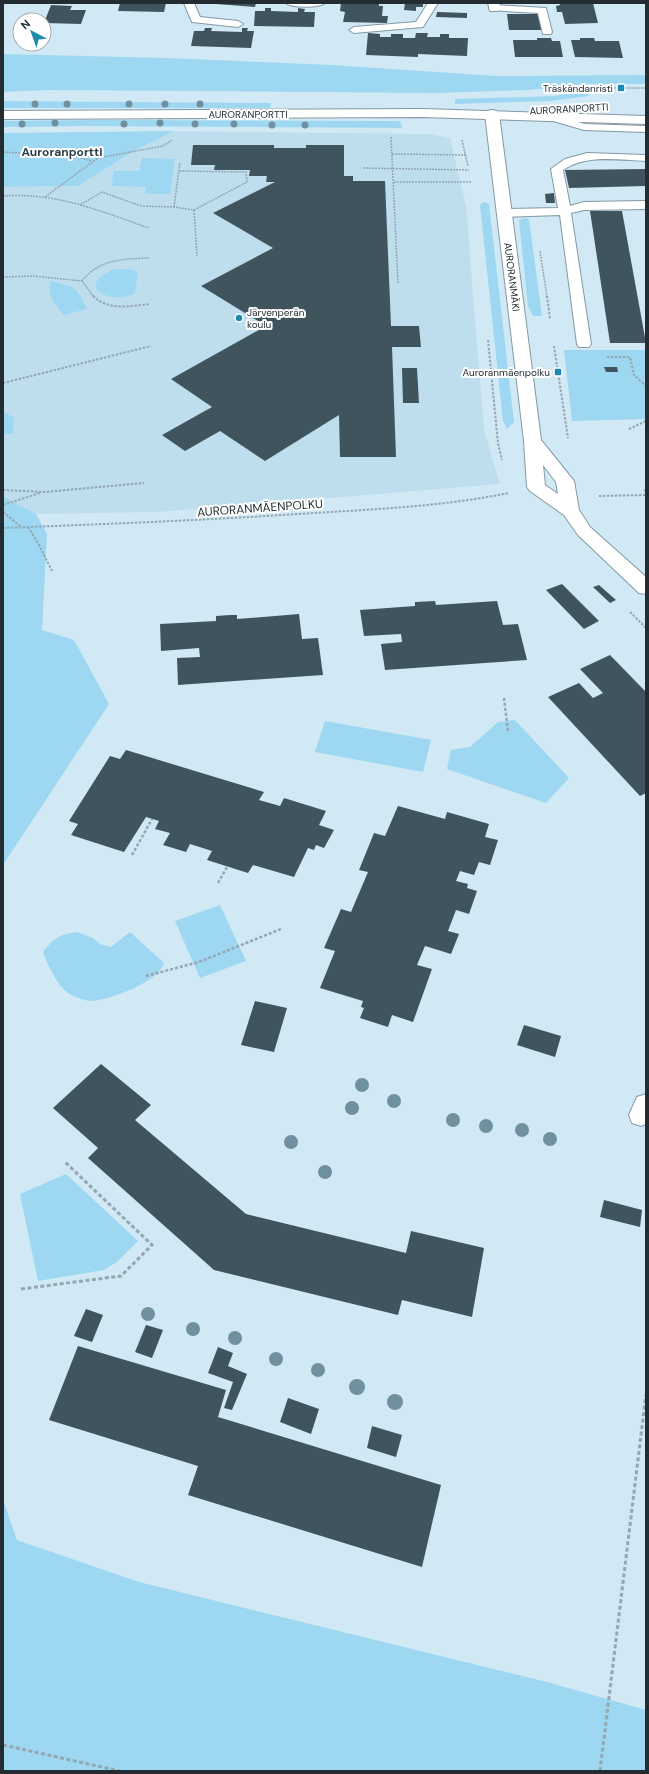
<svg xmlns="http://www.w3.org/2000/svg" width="649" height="1774" viewBox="0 0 649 1774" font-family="'DM Sans',sans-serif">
<rect width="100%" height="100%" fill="#d1e9f5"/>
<path fill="#bedeee" d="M 174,131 L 430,134 L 450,138 L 466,206 L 484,430 L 500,484 L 158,512 L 36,514 L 3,496 L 3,187 L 78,186 L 134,151 Z"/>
<g fill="#9ed7f1">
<path d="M 3,54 L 167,58 L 332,65 L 497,76 L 646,75 L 646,84 L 588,84 L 528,90 L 437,93 L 47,90 L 3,92 Z"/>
<path d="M 586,91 L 589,96 L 550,101 L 455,104 L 455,99 L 554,96 Z"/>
<path d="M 3,101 L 271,103 L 270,108 L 3,108 Z"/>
<path d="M 95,120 L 400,121 L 402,128 L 91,126 L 3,127 L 3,121 Z"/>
<path d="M 174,131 L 134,151 L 78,186 L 3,187 L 3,133 Z"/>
<path d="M 142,158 L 175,159 L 170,194 L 145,194 L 146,187 L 111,186 L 114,171 L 139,171 Z"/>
<path d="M 485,202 L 489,204 L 514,422 L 507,429 L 503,421 L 480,205 L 482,203 Z"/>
<path d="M 524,218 L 529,219 L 542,316 L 533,316 L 528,306 L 519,220 Z"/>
<path d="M 115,269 L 129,269 L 138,272 L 135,293 C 111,306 72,286 115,269 Z"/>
<path d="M 51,281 C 76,288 75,284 87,309 L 64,315 C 54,302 47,297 51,281 Z"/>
<path d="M 564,350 L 646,350 L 646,419 L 572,421 Z"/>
<path d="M 3,411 L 14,418 L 13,434 L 3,434 Z"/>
<path d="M 3,496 L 36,514 L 47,534 L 42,630 L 74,640 L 109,704 L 3,865 Z"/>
<path d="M 515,720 L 569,778 L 546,803 L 447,769 L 451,750 L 470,747 L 498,722 Z"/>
<path d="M 325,721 L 431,740 L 423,772 L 315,752 Z"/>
<path d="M 220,905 L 246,961 L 200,978 L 175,921 Z"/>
<path d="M 77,932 L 93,938 L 100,944 L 111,947 L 130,932 L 164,963 C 159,982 110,1000 91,1001 C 86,1001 72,996 68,993 C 56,984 48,965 43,952 C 54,938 60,934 77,932 Z"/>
<path d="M 66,1174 L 138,1241 L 117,1262 L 104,1270 L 38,1281 L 20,1194 Z"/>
<path d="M 3,1500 L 17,1540 L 139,1582 L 547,1682 L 646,1710 L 646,1771 L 3,1771 Z"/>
</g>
<g fill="#40545e">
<path d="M 120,3 L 166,3 L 164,12 L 118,11 Z"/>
<path d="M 203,3 L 256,3 L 255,7 Z"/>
<path d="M 341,3 L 379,3 L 379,6 L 383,6 L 382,16 L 388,16 L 387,23 L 343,22 L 345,12 L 340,11 Z"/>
<path d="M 405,3 L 423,3 L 423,7 L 416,7 L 416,11 L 404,10 Z"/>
<path d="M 560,3 L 593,3 L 598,23 L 565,24 L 562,12 L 557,12 L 556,6 L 560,5 Z"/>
<path d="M 51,5 L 72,6 L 70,10 L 86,10 L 81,24 L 44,23 Z"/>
<path d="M 265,8 L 271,8 L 271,11 L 298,12 L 298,8 L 305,9 L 304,12 L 315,12 L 314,27 L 254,26 L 255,11 L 265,11 Z"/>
<path d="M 437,12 L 467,13 L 467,18 L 436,17 Z"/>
<path d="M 507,14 L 541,14 L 543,30 L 509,30 Z"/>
<path d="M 205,28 L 212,28 L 211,31 L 242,32 L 242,28 L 248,28 L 247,31 L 254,31 L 251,48 L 191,46 L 194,31 L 204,31 Z"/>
<path d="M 368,33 L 380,34 L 380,37 L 391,37 L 391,34 L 403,34 L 403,38 L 415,38 L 416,33 L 428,33 L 427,37 L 440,37 L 440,34 L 449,34 L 449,38 L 468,38 L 467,56 L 418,54 L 418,57 L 366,55 Z"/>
<path d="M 537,38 L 551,38 L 552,41 L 560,41 L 563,57 L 515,57 L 513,40 L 537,40 Z"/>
<path d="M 580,38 L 594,38 L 595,41 L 619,41 L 623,58 L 575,57 L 571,40 L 580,40 Z"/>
<path d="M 193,145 L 274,145 L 274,148 L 306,148 L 306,145 L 344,145 L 344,176 L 353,176 L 353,181 L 385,181 L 391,326 L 419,326 L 421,347 L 392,347 L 396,457 L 340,457 L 339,415 L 265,461 L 220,431 L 185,451 L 162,435 L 212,407 L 171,379 L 266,326 L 201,286 L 273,248 L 213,213 L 275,182 L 266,182 L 267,176 L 249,176 L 250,170 L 214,170 L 215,165 L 191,165 Z"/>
<path d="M 646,169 L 646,186 L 569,188 L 565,170 Z"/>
<path d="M 554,193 L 555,203 L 546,203 L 545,194 Z"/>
<path d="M 590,211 L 622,211 L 646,343 L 610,343 Z"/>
<path d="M 604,367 L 617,367 L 618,372 L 606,372 Z"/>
<path d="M 402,368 L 417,368 L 419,403 L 403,403 Z"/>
<path d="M 562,584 L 599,621 L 584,629 L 546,590 Z"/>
<path d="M 599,585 L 616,600 L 610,603 L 593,587 Z"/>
<path d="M 435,601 L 436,605 L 497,601 L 503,625 L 518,624 L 527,660 L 385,670 L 381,644 L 402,642 L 401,634 L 364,636 L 360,610 L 415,606 L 415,602 Z"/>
<path d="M 299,614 L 302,639 L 318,638 L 323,675 L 178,685 L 177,658 L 200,657 L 199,648 L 161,651 L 160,624 L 216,621 L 216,616 L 230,615 L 237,615 L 237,619 Z"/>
<path d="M 610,655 L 646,692 L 646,793 L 640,796 L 548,697 L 579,683 L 593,698 L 603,693 L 580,669 Z"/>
<path d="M 126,750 L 264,792 L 259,800 L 280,806 L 284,798 L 326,811 L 319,825 L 334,830 L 324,848 L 316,845 L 314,850 L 308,848 L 294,877 L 253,865 L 248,873 L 207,860 L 212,851 L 190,844 L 186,852 L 163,845 L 170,833 L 155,829 L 159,821 L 146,817 L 124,852 L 71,835 L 78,824 L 69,821 L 110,756 L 120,759 Z"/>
<path d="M 398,806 L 445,819 L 447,812 L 489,824 L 485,837 L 498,840 L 490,865 L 479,862 L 474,875 L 460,871 L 456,881 L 468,884 L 467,888 L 477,891 L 469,914 L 456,910 L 448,931 L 459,934 L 451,954 L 425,946 L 417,965 L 432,969 L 413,1022 L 392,1015 L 388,1027 L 360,1018 L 364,1008 L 361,1007 L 363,1001 L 320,988 L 335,951 L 324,948 L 341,909 L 351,912 L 368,872 L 359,870 L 374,833 L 385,836 Z"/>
<path d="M 255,1001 L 287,1008 L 274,1052 L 241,1045 Z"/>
<path d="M 524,1025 L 561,1036 L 555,1057 L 517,1045 Z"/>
<path d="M 101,1064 L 151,1105 L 135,1120 L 246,1214 L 406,1253 L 411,1231 L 484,1248 L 472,1317 L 402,1300 L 398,1315 L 214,1270 L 88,1158 L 98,1148 L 53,1108 Z"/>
<path d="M 604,1200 L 642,1210 L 640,1227 L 600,1217 Z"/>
<path d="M 86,1309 L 103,1315 L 92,1342 L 74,1336 Z"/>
<path d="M 146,1325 L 163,1330 L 152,1358 L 135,1352 Z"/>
<path d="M 78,1346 L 226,1390 L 218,1417 L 441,1485 L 422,1567 L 188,1495 L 198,1466 L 49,1420 Z"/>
<path d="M 218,1347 L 233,1353 L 228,1366 L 247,1374 L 232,1410 L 224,1408 L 233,1382 L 208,1373 Z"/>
<path d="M 288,1398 L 319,1409 L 311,1434 L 280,1422 Z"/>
<path d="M 372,1426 L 402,1435 L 396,1457 L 367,1448 Z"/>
</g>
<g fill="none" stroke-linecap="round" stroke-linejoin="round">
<defs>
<g id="lane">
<path d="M 184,3 L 194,3 L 200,17 L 238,21 L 243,24 L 238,27 L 192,22 Z"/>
<path d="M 286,3 L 325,3 C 320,8 291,8 286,3 Z"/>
<path d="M 428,3 L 438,3 L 423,27 L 354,33 L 349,30 L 354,27 L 416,22 Z"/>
<path d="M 494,5 L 546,8 L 552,32 L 551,34 L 543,34 L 538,13 L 490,10 L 489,8 L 490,6 Z"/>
<path d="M 554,115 L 585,124 L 646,126 L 646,132 L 584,130 L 550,120 L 549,118 L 550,116 Z"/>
<path d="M 587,153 L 646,155 L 646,161 C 618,160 587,154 563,170 L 570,206 L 584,202 L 646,201 L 646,209 L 584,210 L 571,213 L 591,344 L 589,347 L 579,347 L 577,344 L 560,215 L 504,217 L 500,216 L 498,213 L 500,210 L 504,209 L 558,208 L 551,169 L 565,159 Z"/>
</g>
<g id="street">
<path d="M 488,3 L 500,3 L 498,11 L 490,11 Z"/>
<path d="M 646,1094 L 646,1124 L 641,1126 L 632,1123 L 629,1115 L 637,1097 Z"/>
</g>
<path id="secondary" d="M 492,110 L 497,111 L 499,114 L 541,440 L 574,481 L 579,510 L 590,527 L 646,577 L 646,594 L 639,593 L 578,535 L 564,515 L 530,491 L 527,487 L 524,441 L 485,114 L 487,111 ZM 543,465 L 556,482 L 558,494 L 545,485 Z"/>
<path id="primary" d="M 423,109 L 646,116 L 646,124 L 423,117 L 3,119 L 3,111 Z"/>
</defs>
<use href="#lane" stroke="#8399a4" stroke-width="2"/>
<use href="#street" stroke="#8399a4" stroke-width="2"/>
<use href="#secondary" stroke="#8399a4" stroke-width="2"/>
<use href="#primary" stroke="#8399a4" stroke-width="2"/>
<g stroke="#94a7b1" stroke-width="1.5" stroke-dasharray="2 1" stroke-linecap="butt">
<path d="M 569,91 L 590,88 L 646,88"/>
<path d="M 391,137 L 398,283"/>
<path d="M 462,140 L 468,166"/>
<path d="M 3,152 L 73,156 L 92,161"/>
<path d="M 392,154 L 466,155"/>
<path d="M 363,168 L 469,170"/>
<path d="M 394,182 L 471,182"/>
<path d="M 3,196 C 56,192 100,211 149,228"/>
<path d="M 45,197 L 98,158 L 163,146 L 172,140"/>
<path d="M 80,205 L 102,192 L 141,206 L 174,207 L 194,210 L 247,182 L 246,172 L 179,171"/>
<path d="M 174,207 L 180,162"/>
<path d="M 194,210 L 197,256"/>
<path d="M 540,251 L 547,297"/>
<path d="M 3,277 L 34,276 L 82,281 L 94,297"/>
<path d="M 82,281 C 99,259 123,259 149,258"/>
</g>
<g stroke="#94a7b1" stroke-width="2" stroke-dasharray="2.5 1.5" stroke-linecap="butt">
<path d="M 93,296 C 108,311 131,306 150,304"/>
<path d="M 547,296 L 550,319"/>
<path d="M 488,340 L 498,443 L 502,460"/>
<path d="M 554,346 L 568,438"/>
<path d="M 607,357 L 630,357 L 634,375 L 646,386"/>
<path d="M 3,383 L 151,346"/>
<path d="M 629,429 L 646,421"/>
<path d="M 645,489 L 646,494"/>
<path d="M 3,490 L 44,492 L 144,483"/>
<path d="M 599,496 L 646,495"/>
<path d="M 3,505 L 40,493"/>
<path d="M 3,512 L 20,526"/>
<path d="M 28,527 L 38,543 L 52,571"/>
<path d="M 3,528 C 107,524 210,520 314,513 C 379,509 445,506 509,493"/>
<path d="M 630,612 L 646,628"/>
</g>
<g stroke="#94a7b1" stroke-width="2.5" stroke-dasharray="3 2" stroke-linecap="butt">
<path d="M 504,698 L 508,731"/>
<path d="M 132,855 L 152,819"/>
<path d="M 218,883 L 227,867"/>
<path d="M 146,976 L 199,962 L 281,929"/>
</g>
<g stroke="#94a7b1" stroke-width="3" stroke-dasharray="4 2.5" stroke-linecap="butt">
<path d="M 21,1289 L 121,1276 L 152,1245 L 65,1162"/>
<path d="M 3,1745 L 120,1771"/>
<path d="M 600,1771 L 646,1394"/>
</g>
<use href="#lane" fill="#fff" fill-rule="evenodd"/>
<use href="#street" fill="#fff" fill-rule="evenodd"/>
<use href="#secondary" fill="#fff" fill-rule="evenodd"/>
<use href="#primary" fill="#fff" fill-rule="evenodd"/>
</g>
<g fill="#70909f">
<circle cx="35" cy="104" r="3.5"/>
<circle cx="67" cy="104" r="3.5"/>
<circle cx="129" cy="104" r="3.5"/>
<circle cx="165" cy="104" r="3.5"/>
<circle cx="200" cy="104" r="3.5"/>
<circle cx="55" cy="123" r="3.5"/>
<circle cx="160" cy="123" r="3.5"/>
<circle cx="22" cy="124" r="3.5"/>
<circle cx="124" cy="124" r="3.5"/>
<circle cx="195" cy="124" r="3.5"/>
<circle cx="234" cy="124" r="3.5"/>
<circle cx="272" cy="125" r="3.5"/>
<circle cx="305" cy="125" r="3.5"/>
<circle cx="362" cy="1085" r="7"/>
<circle cx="394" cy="1101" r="7"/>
<circle cx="352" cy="1108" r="7"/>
<circle cx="453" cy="1120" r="7"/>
<circle cx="486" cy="1126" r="7"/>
<circle cx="522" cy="1130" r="7"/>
<circle cx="550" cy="1139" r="7"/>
<circle cx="291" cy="1142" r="7"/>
<circle cx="325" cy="1172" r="7"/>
<circle cx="148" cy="1314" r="7"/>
<circle cx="193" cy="1329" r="7"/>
<circle cx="235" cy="1338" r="7"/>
<circle cx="276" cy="1359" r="7"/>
<circle cx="318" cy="1370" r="7"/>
<circle cx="357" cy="1387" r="8"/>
<circle cx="395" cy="1402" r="8"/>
</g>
<g fill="#1d8ab1" stroke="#fff" stroke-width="1.5">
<rect x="617" y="84" width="8" height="8" rx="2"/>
<circle cx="239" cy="318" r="4"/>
<rect x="554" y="368" width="8" height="8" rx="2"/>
</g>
<g text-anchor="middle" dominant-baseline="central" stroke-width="4" stroke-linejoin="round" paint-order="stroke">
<g font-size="10" fill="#232d31" stroke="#fff" text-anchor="end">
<text x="613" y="88">Träskändanristi</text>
<text x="247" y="312" text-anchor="start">Järvenperän<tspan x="247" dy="12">koulu</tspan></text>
<text x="550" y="372">Auroranmäenpolku</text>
</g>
<g font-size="10" fill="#232d31" stroke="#fff">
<text transform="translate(569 109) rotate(-3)">AURORANPORTTI</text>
<text x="248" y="114">AURORANPORTTI</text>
<text transform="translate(512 277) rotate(83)">AURORANMÄKI</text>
</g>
<g font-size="12" font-weight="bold" fill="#293e47" stroke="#fff">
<text x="62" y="152">Auroranportti</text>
</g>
<g font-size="12" fill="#232d31" stroke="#fff">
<text transform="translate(260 508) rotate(-4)">AURORANMÄENPOLKU</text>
</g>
</g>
<rect width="649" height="1774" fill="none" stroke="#232d31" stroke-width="8"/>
<g transform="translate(32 32) rotate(319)"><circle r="19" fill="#ffffff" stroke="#a7abad"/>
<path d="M0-3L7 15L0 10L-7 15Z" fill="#1d8ab1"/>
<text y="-6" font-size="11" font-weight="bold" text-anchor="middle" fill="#232d31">N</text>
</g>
</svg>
